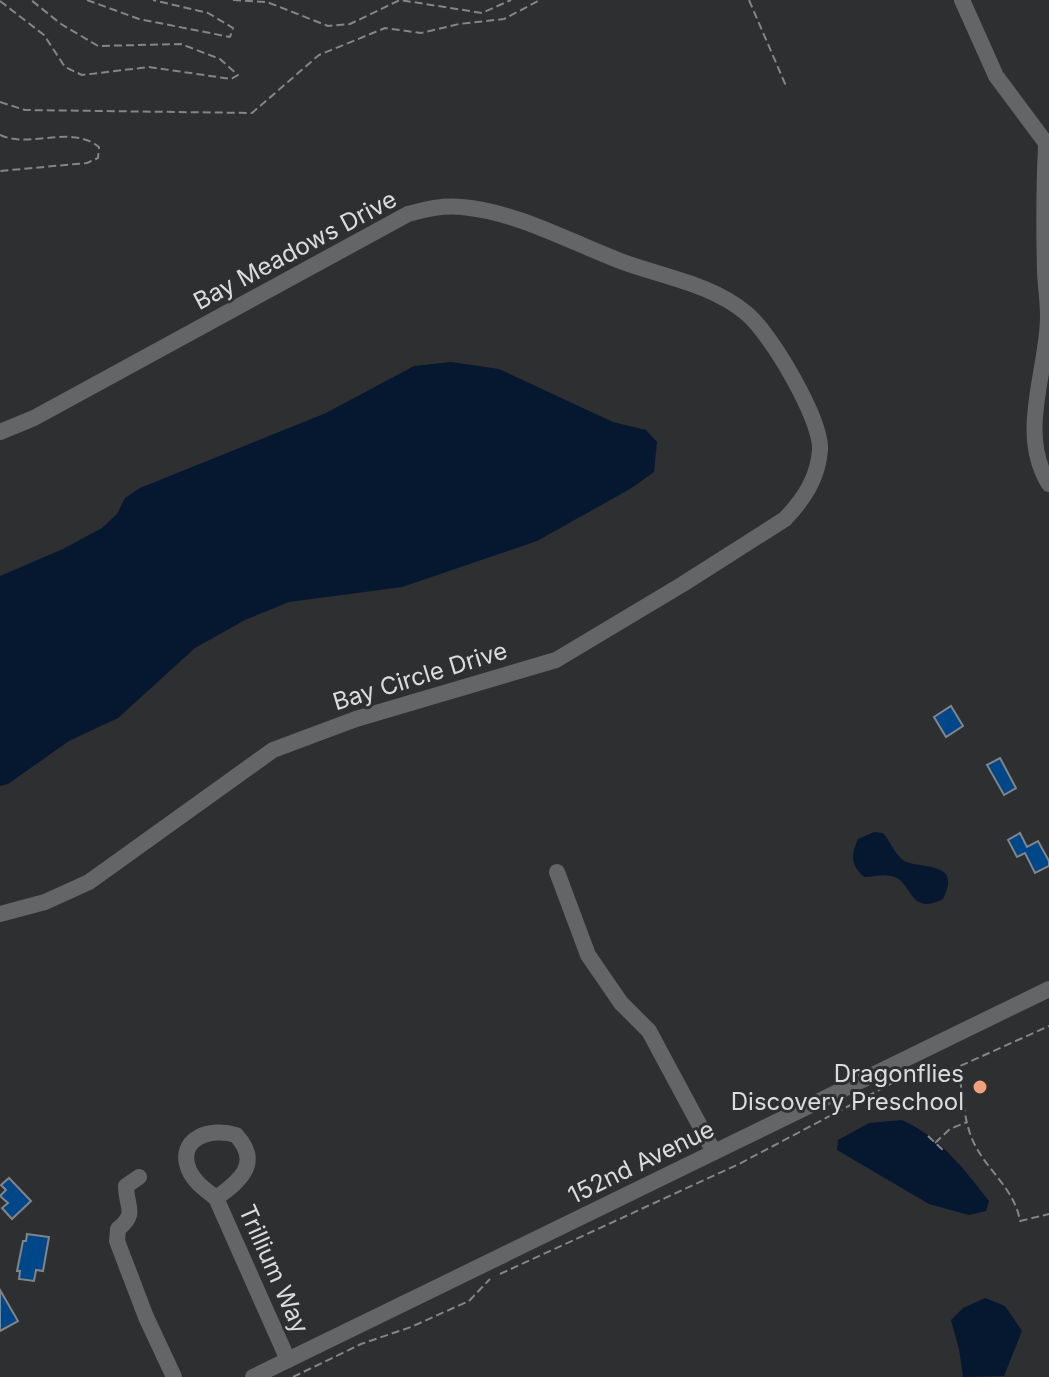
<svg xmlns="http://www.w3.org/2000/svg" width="1049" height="1377" viewBox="0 0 1049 1377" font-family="Inter,sans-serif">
<rect width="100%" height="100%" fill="#2d2f31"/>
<g fill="#05182f">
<path d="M 451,362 L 499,369 L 613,422 L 646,430 L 657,442 L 654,472 L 630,489 L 537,541 L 402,587 L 289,602 L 245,620 L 195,648 L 118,718 L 69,741 L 8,784 L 0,786 L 0,576 L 63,549 L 102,528 L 117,514 L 125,498 L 140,488 L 326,413 L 414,366 Z"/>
<path d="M 874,832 L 883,833 C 890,841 894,853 903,860 C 917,870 964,859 943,899 C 907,917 914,880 891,876 C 883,874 873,877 864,877 C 850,864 851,855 858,839 Z"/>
<path d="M 902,1120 C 941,1138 963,1168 989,1201 L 986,1211 L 969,1215 L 929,1204 L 837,1150 L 838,1140 L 869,1123 Z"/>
<path d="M 985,1298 L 1005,1306 L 1022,1331 L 1004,1376 L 963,1377 L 959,1349 L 951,1320 L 963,1308 Z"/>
</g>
<g fill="#00478a" stroke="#828588" stroke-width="2">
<path d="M 951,706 L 963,726 L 946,737 L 934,717 Z"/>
<path d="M 1000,758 L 1016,788 L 1004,795 L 987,765 Z"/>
<path d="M 1020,833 L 1027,847 L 1038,841 L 1049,861 L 1049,866 L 1035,873 L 1025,853 L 1017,857 L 1008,840 Z"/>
<path d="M 9,1178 L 31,1201 L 12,1219 L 2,1208 L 8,1203 L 0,1196 L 6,1190 L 1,1185 Z"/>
<path d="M 27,1234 L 49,1237 L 43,1271 L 36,1270 L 34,1281 L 19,1279 L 20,1271 L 17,1271 L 23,1241 L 26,1241 Z"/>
<path d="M 0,1290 L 18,1321 L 0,1331 Z"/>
</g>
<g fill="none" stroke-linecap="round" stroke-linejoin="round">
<g stroke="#848587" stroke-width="2" stroke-dasharray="8 4" stroke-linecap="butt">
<path d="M 87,0 L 139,19 L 230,37 L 233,28 L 208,13 L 153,0"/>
<path d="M 233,0 L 267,2 L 328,26 L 350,24 L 400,0 L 482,13 L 511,0"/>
<path d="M 749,0 L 786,86"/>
<path d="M 0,1 L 44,35 L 65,67 L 82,75 L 149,67 L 231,79 L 238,75 L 220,59 L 181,44 L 98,46 L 61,24 L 31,0"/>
<path d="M 0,102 L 25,110 L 252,113 L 319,55 L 385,28 L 421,33 L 459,24 L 504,19 L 540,0"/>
<path d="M 0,135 C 31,149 70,124 99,147 L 98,158 L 87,163 L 0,171"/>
<path d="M 958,1068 C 963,1092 963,1119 973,1141 C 986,1170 1015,1189 1020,1221 L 1049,1214"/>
<path d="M 902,1078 L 949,1071 L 1049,1026"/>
<path d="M 928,1136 L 943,1150"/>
<path d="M 935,1143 L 950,1129 L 967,1122"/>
<path d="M 500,1274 L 739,1164 L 896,1081"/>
<path d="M 293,1377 L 361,1344 L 411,1327 L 469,1301 L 490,1279"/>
</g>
<g stroke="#646567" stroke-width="16">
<path d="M 962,0 L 996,76 L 1049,147"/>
<path d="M 1046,145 C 1044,188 1044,231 1045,273 C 1046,288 1048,302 1048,316 C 1048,370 1017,433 1049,484"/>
<path d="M 0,432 L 34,418 L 408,214 C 426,209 443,205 462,207 C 518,212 572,243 623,262 C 664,277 712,284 746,313 C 770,332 822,420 820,450 C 818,478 804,499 785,519 L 683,584 L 556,660 L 356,719 L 273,750 L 89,882 L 45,902 L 0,914"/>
<path d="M 557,872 L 588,955 L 621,1003 L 649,1031 L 714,1152"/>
<path d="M 139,1177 L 126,1186 C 126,1207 138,1213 118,1229 L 117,1241 L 146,1317 L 174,1377"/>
<path d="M 216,1198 C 206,1190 194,1182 189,1170 C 176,1138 211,1127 236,1135 C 262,1163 240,1181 216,1198 L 288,1360"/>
<path d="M 253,1377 L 1049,989"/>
</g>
</g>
<circle fill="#f2a17e" stroke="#2d2f31" stroke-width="3" cx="980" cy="1087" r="8"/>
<g text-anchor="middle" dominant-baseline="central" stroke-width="6" stroke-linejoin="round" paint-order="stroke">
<g font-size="24" fill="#dbdcde" stroke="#2d2f31">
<text transform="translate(295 250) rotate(-28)">Bay Meadows Drive</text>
<text transform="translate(420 676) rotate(-17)">Bay Circle Drive</text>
<text transform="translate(641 1162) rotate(-26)">152nd Avenue</text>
<text transform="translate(274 1269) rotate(66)">Trillium Way</text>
</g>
<g font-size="24" fill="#dbdcde" stroke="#2d2f31" text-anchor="end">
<text x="964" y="1073">Dragonflies<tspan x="964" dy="28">Discovery Preschool</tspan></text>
</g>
</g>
</svg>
